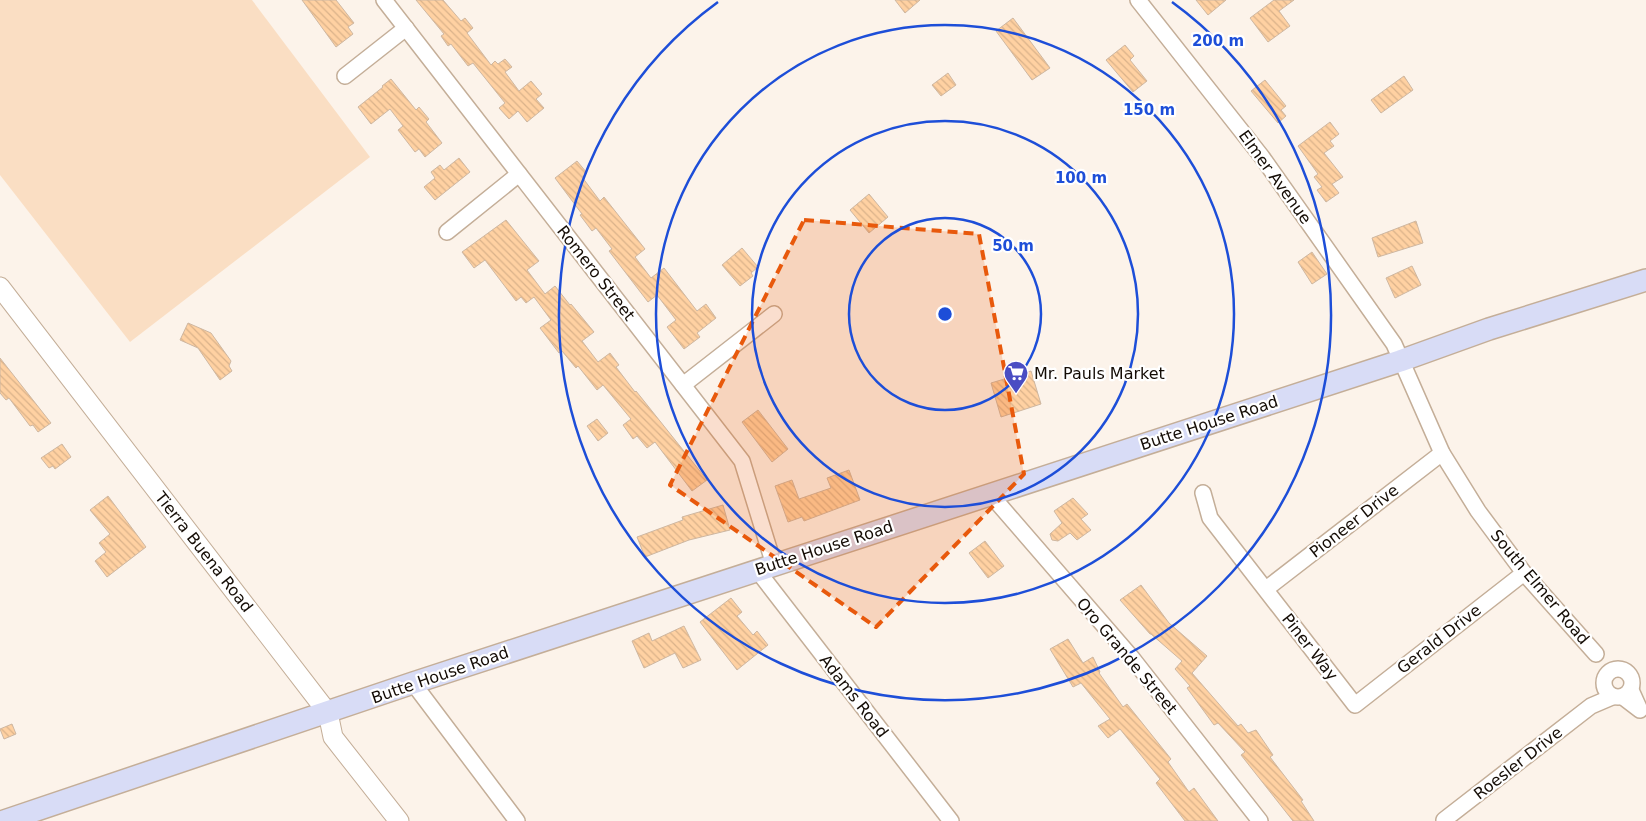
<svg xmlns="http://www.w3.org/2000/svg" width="1646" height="821" viewBox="0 0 1646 821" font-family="'DejaVu Sans',sans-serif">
<defs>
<pattern id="building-back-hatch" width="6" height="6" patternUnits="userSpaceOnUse" patternTransform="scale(1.25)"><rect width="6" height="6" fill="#ffd1a2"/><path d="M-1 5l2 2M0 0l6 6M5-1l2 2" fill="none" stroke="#dab28a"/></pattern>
</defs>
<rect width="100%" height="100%" fill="#fcf3ea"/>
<path fill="#fadec3" d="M 0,0 L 252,0 L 370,157 L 130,342 L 0,175 Z"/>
<g fill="url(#building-back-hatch)" stroke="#ceb7a1">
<path d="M 302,0 L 336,0 L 354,23 L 348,27 L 353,34 L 336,47 Z"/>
<path d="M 416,0 L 443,0 L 461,21 L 465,18 L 473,28 L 467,33 L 491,65 L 495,61 L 498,64 L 505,59 L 512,67 L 505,72 L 519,91 L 531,81 L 542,94 L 536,99 L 544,108 L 527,122 L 518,111 L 509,119 L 499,108 L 505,103 L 473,63 L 468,66 L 451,44 L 448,46 L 441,36 L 444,34 Z"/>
<path d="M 895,0 L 920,0 L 905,13 Z"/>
<path d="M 1196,0 L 1226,0 L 1208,15 Z"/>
<path d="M 1274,0 L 1294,0 L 1279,11 L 1290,26 L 1268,42 L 1250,18 Z"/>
<path d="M 1013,18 L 1050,68 L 1032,80 L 996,31 Z"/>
<path d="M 1125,45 L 1134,56 L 1130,60 L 1147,81 L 1133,92 L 1106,60 Z"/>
<path d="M 948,73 L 956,85 L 941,96 L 932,85 Z"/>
<path d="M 1404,76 L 1413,90 L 1381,113 L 1371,100 Z"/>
<path d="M 391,79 L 416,110 L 419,107 L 429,119 L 426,122 L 442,143 L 425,157 L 419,149 L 415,152 L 398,130 L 403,126 L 390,109 L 371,124 L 358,107 L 383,87 L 382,86 Z"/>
<path d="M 1265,80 L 1286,106 L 1281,110 L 1286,116 L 1278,123 L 1251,91 Z"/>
<path d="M 1330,122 L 1339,134 L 1330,141 L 1334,146 L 1324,153 L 1343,177 L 1332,184 L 1339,193 L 1326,202 L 1317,190 L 1322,187 L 1314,177 L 1318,174 L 1298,146 Z"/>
<path d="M 459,158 L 470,172 L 435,200 L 424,187 L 435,178 L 431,172 L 440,165 L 444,170 Z"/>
<path d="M 577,161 L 587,173 L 582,177 L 600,201 L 604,197 L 645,249 L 635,257 L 651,278 L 664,268 L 697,311 L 706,304 L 716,318 L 697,333 L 700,337 L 684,349 L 667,327 L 676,320 L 657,295 L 648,302 L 609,251 L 612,249 L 596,228 L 592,231 L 580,215 L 582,214 L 555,178 Z"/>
<path d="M 869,194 L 888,217 L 869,233 L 850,210 Z"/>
<path d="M 506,220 L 539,261 L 527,270 L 545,294 L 555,286 L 570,305 L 571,304 L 594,332 L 582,341 L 598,362 L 610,353 L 619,365 L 616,367 L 635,392 L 636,391 L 707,480 L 692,491 L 655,442 L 647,448 L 637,436 L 633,439 L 623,425 L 631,419 L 603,385 L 597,390 L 578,366 L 576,368 L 562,351 L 559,353 L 540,328 L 551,320 L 534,297 L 526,303 L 521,297 L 516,301 L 485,260 L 474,268 L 462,252 Z"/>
<path d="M 1416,221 L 1423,243 L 1378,257 L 1372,238 Z"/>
<path d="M 742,248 L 758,267 L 751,273 L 753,276 L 740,286 L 722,265 Z"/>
<path d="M 1312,252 L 1327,274 L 1312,284 L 1298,262 Z"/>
<path d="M 1412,266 L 1421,285 L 1395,298 L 1386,278 Z"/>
<path d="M 188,323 L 211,333 L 231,361 L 229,366 L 232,371 L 220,380 L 198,348 L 180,340 Z"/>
<path d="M 0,358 L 51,423 L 38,432 L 33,425 L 30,426 L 9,398 L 6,400 L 0,393 Z"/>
<path d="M 1031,371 L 1041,404 L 1001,417 L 991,383 Z"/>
<path d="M 758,410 L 788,449 L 772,462 L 742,422 Z"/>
<path d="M 597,419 L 608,433 L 598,441 L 587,426 Z"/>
<path d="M 62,444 L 71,457 L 55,469 L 53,466 L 49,468 L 41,458 Z"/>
<path d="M 849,470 L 860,500 L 804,521 L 802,517 L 788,522 L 775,486 L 792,480 L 799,499 L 831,488 L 827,478 Z"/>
<path d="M 108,496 L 146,547 L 107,577 L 95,561 L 106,552 L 99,543 L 110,534 L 90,510 Z"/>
<path d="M 1073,498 L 1088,514 L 1081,519 L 1091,530 L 1077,540 L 1070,533 L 1058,541 L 1052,540 L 1050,534 L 1062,523 L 1054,511 Z"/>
<path d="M 723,505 L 730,530 L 689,540 L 645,557 L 637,537 L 683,520 L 682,517 Z"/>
<path d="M 985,541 L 1004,566 L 988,578 L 969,553 Z"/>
<path d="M 1141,585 L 1169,623 L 1207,656 L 1192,673 L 1238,726 L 1241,724 L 1248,733 L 1256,730 L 1273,755 L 1270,757 L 1303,800 L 1301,801 L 1314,821 L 1293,821 L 1241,755 L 1245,752 L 1218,723 L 1214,725 L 1187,688 L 1190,686 L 1175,669 L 1182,661 L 1151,634 L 1150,634 L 1120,600 Z"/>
<path d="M 731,598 L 742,612 L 737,616 L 753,635 L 757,631 L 768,645 L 737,670 L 700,622 Z"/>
<path d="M 684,626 L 701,660 L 683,668 L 675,653 L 644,668 L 632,641 L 649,633 L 652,641 Z"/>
<path d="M 1068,639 L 1083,663 L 1093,657 L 1100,672 L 1099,673 L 1123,707 L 1127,704 L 1171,759 L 1168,762 L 1189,792 L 1194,788 L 1218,821 L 1185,821 L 1156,783 L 1160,779 L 1120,729 L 1108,738 L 1098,726 L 1110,719 L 1081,683 L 1073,687 L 1050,649 Z"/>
<path d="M 12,724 L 16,734 L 4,739 L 0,729 Z"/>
</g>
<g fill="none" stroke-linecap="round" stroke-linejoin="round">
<defs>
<g id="minor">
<path d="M 384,0 L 742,461 L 774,565"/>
<path d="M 1138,0 L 1262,157 L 1394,344 L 1442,453 L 1478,511 L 1524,573 L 1596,654"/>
<path d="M 345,76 L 406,28"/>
<path d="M 447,232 L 519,174"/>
<path d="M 683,385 L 774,314"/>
<path d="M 1203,493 L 1210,518 L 1355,705 L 1524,573"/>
<path d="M 990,494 L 1132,658 L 1260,821"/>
<path d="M 757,570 L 951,821"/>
<path d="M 1266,589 L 1442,453"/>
<circle cx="1618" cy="683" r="14"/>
<path d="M 413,683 L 517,821"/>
<path d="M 1623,697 L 1640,710 L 1631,690"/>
<path d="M 1446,821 L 1444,820 L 1591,706 L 1612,697"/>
</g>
<path id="tertiary" d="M 0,287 L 328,713 L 333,737 L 399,821"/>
<path id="secondary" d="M 4,821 L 413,683 L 1400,361 L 1489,329 L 1646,280"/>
</defs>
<use href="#minor" stroke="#c4ae98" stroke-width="18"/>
<use href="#tertiary" stroke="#c4ae98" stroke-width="21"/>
<use href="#secondary" stroke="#c4ae98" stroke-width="24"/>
<use href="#minor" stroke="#fff" stroke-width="15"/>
<use href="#tertiary" stroke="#fff" stroke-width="19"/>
<use href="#secondary" stroke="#d8dcf6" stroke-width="21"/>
</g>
<path fill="#e8590c" fill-opacity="0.2" stroke="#e8590c" stroke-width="4" stroke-dasharray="10 6" stroke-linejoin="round" d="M 804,220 L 979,234 L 1024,474 L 876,627 L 670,485 Z"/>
<g fill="none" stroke="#1d4ed8" stroke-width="2.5">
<circle cx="945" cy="314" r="96"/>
<circle cx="945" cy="314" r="193"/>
<circle cx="945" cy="314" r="289"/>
<path d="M1172 2A386 386 0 1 1 718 2"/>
</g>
<defs>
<symbol id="supermarket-pin" viewBox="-11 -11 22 30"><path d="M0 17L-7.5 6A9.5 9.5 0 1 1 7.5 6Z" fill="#4a4dc3" stroke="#fff"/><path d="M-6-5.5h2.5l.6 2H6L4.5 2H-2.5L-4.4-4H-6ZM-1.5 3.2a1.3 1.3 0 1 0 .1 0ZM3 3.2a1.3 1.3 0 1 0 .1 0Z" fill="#fff"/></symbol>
</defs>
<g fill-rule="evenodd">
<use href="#supermarket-pin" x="1002" y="359" width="28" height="38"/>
</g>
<g text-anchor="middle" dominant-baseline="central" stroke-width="4.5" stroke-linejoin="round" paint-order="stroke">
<g font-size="16" fill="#140c05" stroke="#fff">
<text transform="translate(1275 177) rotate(54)">Elmer Avenue</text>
<text transform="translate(596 273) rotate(52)">Romero Street</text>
<text transform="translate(1209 423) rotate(-18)">Butte House Road</text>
<text transform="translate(1354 521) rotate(-38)">Pioneer Drive</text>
<text transform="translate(824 548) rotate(-18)">Butte House Road</text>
<text transform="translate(204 552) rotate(52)">Tierra Buena Road</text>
<text transform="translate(1540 587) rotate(50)">South Elmer Road</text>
<text transform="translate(1439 639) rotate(-38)">Gerald Drive</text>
<text transform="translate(1310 647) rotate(52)">Piner Way</text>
<text transform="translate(1127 656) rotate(50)">Oro Grande Street</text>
<text transform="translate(440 675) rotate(-19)">Butte House Road</text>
<text transform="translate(854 696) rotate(52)">Adams Road</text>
<text transform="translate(1518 763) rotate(-38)">Roesler Drive</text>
</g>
<g font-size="16" fill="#140c05" stroke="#fff" text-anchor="start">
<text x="1034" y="373">Mr. Pauls Market</text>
</g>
</g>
<circle cx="945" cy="314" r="8" fill="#1d4ed8" stroke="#fff" stroke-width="2.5"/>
<g font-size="15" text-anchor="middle" font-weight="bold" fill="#1d4ed8" stroke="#fff" stroke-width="4.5" stroke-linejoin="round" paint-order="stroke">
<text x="1218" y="46">200 m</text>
<text x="1149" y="115">150 m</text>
<text x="1081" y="183">100 m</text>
<text x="1013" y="251">50 m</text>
</g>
</svg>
